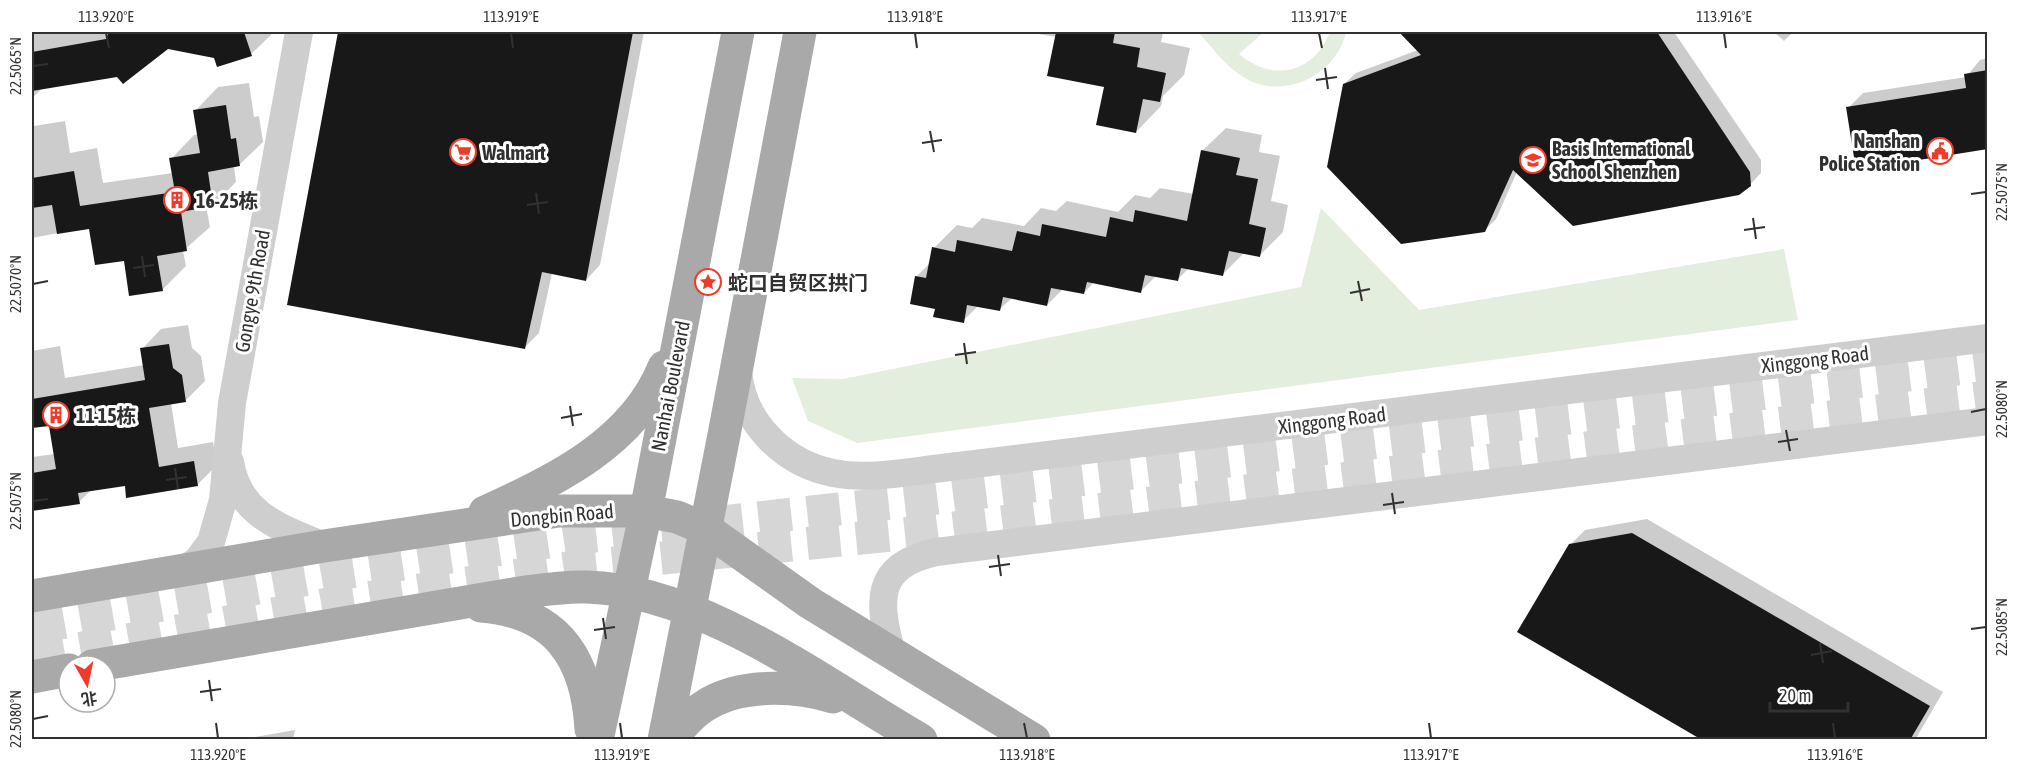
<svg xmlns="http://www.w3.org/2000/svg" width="2019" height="771" viewBox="0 0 2019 771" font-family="'Asap Condensed','Noto Sans SC',sans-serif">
<rect width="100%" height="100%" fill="#fff"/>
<g fill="#e4eede">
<path d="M 1198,32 L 1264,32 L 1239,54 C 1273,83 1314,73 1330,32 L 1346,32 C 1336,77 1280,103 1240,75 C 1224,64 1211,46 1198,32 Z"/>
<path d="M 1321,208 L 1419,310 L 1784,249 L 1798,320 L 857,443 L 808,421 L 792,378 L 843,379 L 1301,287 Z"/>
</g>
<g fill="#0003">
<path d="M 32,32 L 270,32 L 271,35 L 251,54 L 215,57 L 168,47 L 118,75 L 43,88 L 33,97 Z"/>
<path d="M 340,32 L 644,32 L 600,265 L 586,280 L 552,273 L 539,333 L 525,347 L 289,304 Z"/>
<path d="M 1027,32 L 1163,32 L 1161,42 L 1190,48 L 1184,75 L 1163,96 L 1161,106 L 1136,132 L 1105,86 L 1056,37 Z"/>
<path d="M 1401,32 L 1674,32 L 1761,160 L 1761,173 L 1746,189 L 1517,172 L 1496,219 L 1484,231 L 1344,84 L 1356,73 L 1418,50 Z"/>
<path d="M 1774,32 L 1793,32 L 1784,41 Z"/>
<path d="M 1988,58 L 1988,147 L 1848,108 L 1863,93 L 1966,77 L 1980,60 Z"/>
<path d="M 249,83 L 254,117 L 259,116 L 263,142 L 239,165 L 234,166 L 236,182 L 213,205 L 206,206 L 210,227 L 183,251 L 186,266 L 162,290 L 90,227 L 32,238 L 34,126 L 65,121 L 70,153 L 97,148 L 103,183 L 173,173 L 171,159 L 194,135 L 199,134 L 195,111 L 218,87 Z"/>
<path d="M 1226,128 L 1262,135 L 1259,152 L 1280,156 L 1271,201 L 1288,205 L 1283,232 L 1260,255 L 1245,252 L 1223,274 L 1189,268 L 1178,279 L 1157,275 L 1141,291 L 1094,282 L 1084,293 L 1063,289 L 1047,305 L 1012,298 L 1000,309 L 979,305 L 963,321 L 936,308 L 916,277 L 931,262 L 934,248 L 957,225 L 972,228 L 982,218 L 1024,226 L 1041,208 L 1056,211 L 1067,201 L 1118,212 L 1135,195 L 1150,198 L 1160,188 L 1194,194 L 1202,151 Z"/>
<path d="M 188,325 L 192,348 L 201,356 L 205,381 L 185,401 L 171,403 L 178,448 L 213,442 L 217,465 L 197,485 L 126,484 L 92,489 L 79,502 L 32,510 L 32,457 L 55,454 L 50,424 L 32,427 L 32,351 L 60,346 L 65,378 L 132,367 L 144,365 L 142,349 L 161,329 Z"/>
<path d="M 1647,519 L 1943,692 L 1915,740 L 1705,740 L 1570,545 L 1585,530 Z"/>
<path d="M 295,730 L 293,740 L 239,740 Z"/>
</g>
<g fill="#181818">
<path d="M 109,32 L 244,32 L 252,56 L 217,67 L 214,58 L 168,49 L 123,84 L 117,77 L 32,91 L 32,52 L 106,39 Z"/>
<path d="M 338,32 L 633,32 L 586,281 L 542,272 L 525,349 L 287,305 Z"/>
<path d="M 1056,32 L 1115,32 L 1113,43 L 1140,48 L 1137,67 L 1166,73 L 1160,102 L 1143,99 L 1136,133 L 1096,125 L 1104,87 L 1047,76 Z"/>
<path d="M 1399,32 L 1657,32 L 1750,172 L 1751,186 L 1739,195 L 1573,226 L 1513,170 L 1485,232 L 1401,244 L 1327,167 L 1343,84 L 1421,55 Z"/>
<path d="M 1988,70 L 1988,149 L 1856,170 L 1846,107 L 1966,88 L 1964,74 Z"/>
<path d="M 226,105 L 231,139 L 236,138 L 240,166 L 208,172 L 213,206 L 181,212 L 187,251 L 157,256 L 163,291 L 129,296 L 124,261 L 95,265 L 89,229 L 57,234 L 52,205 L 32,208 L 32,178 L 74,171 L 80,206 L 175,192 L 169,158 L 200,153 L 193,110 Z"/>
<path d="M 1201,150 L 1240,158 L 1236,175 L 1258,179 L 1249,224 L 1266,228 L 1260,257 L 1229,251 L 1223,276 L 1181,268 L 1178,281 L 1145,275 L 1141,293 L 1087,282 L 1084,294 L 1051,288 L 1047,306 L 1003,297 L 1000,311 L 967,305 L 964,323 L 933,317 L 935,309 L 910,304 L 915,276 L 926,278 L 932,247 L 955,252 L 957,240 L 1012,251 L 1017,231 L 1040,236 L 1042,224 L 1106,237 L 1110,217 L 1133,222 L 1135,210 L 1187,221 Z"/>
<path d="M 169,344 L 173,368 L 182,375 L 186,402 L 149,408 L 159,467 L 194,461 L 198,486 L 126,498 L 125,486 L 78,493 L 80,504 L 32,511 L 32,473 L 56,469 L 49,426 L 32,428 L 32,399 L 145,380 L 140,348 Z"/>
<path d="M 1632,533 L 1930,706 L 1910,740 L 1702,740 L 1517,632 L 1569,544 Z"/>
</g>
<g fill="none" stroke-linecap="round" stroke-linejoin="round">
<g stroke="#d6d6d6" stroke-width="33" stroke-dasharray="33 16" stroke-linecap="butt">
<path d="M 32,628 L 331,575 L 569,539 L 928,499 L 1988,365"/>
<path d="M 32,657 L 340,602 L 574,567 L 931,531 L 1988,397"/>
</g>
<g stroke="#cecece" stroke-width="28">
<path d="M 738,369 C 741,420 782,463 833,473 C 868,480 907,472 942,468 L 1988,338"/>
<path d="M 230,462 C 239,516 280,527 324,546"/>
<path d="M 185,569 L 197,561 L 211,542 L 223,500 L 232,403 L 299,32"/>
<path d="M 892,654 C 878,602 873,566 936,552 L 1988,421"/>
</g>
<g stroke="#a9a9a9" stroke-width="33">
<path d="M 485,512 C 555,481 634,442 664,367"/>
<path d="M 32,596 L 324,546 L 559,511 L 646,511 L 677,517 L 706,529 L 810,603 L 1034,740"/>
<path d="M 481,606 C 557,612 587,658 591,729"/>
<path d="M 92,666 L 519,593 C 541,590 564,586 587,587 C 702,590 824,684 921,740"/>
<path d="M 32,677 L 69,670"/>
<path d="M 597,740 L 646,511 L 738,32"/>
<path d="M 664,740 L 724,435 L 800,32"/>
<path d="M 670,740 C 680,728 690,715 703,707 C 738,683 794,685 833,697"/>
</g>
</g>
<path fill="none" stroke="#313131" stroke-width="2" d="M 106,33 L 109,48M 511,33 L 513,48M 915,33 L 917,48M 1319,33 L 1322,48M 1724,33 L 1726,48M 33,66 L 48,64M 1325,68 L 1328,89M 1316,80 L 1337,77M 930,131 L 934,152M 922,143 L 942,140M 536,193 L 539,214M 1971,194 L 1986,192M 527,205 L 548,202M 1753,218 L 1756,239M 1744,230 L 1765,227M 142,256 L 145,277M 133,268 L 154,265M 1358,281 L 1362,301M 33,284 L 48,281M 1350,293 L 1370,289M 964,343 L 967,364M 955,355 L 976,352M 570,406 L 573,426M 1971,412 L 1986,409M 561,418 L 582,414M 1786,430 L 1790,451M 1778,442 L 1798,439M 175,468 L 178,489M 166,480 L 187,477M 1392,493 L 1395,514M 33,501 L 48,499M 1383,505 L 1404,502M 998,555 L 1001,576M 989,567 L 1010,564M 603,618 L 606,639M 1971,629 L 1986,627M 594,630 L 615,627M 1820,643 L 1823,663M 1811,655 L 1832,651M 209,680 L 212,701M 200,692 L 221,689M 33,719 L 48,716M 216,723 L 218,738M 620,723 L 622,738M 1024,723 L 1027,738M 1429,723 L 1431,738M 1833,723 L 1835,738"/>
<defs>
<symbol id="civic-ring" viewBox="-11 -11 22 22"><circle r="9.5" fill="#fff" stroke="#f13b2a" stroke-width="1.5"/><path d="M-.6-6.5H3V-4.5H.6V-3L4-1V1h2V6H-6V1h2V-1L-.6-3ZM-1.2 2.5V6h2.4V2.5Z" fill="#f13b2a"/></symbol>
<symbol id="supermarket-ring" viewBox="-11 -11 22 22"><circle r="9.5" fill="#fff" stroke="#f13b2a" stroke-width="1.5"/><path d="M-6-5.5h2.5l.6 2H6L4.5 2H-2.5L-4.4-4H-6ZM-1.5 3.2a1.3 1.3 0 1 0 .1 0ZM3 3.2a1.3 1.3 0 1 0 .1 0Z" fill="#f13b2a"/></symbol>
<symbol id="school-ring" viewBox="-11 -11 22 22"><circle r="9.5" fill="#fff" stroke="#f13b2a" stroke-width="1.5"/><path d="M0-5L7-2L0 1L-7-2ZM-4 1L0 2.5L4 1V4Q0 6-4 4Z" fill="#f13b2a"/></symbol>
<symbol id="building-ring" viewBox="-11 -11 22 22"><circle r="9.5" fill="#fff" stroke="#f13b2a" stroke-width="1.5"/><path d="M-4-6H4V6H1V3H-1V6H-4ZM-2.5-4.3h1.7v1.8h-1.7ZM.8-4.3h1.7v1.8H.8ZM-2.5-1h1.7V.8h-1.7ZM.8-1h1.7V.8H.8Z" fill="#f13b2a"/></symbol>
<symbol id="sight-ring" viewBox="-11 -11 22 22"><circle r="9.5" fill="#fff" stroke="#f13b2a" stroke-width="1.5"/><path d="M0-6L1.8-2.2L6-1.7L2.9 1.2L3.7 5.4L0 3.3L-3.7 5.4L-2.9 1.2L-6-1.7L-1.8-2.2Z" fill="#f13b2a"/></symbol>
</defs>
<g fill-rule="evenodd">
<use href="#civic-ring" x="1925" y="136" width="30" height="30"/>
<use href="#supermarket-ring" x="448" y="137" width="30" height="30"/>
<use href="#school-ring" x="1518" y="145" width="30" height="30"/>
<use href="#building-ring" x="162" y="185" width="30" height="30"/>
<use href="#sight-ring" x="693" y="267" width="30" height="30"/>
<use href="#building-ring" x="41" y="400" width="30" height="30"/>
</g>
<g text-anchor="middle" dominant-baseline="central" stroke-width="6" stroke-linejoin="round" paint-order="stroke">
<g font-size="20" font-weight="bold" fill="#313131" stroke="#fff" text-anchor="start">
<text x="1920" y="140" text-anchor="end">Nanshan<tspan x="1920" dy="23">Police Station</tspan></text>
<text x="1552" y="148">Basis International<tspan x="1552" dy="23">School Shenzhen</tspan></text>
<text x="482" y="152">Walmart</text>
<text x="196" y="200">16-25栋</text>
<text x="728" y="282">蛇口自贸区拱门</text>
<text x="76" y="415">11-15栋</text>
</g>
<g font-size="20" fill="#313131" stroke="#fff">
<text transform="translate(252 291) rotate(-80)">Gongye 9th Road</text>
<text transform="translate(1815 359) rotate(-7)">Xinggong Road</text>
<text transform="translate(670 386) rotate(-79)">Nanhai Boulevard</text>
<text transform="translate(1332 420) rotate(-7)">Xinggong Road</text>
<text transform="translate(562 515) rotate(-5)">Dongbin Road</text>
</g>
</g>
<rect width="2019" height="771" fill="none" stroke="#ffffff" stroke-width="66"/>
<g transform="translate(87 684) rotate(171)"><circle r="28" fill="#ffffff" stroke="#adadad" stroke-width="1.5"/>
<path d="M0-4.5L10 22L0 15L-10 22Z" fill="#f13b2a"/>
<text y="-9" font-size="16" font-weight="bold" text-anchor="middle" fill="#313131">北</text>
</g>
<path d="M1770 702v9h78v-9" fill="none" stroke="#313131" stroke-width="3"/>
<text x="1779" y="702" font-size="18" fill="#313131" stroke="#ffffff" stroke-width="4.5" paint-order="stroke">20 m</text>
<rect x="33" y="33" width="1953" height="705" fill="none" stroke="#313131" stroke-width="2"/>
<g font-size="15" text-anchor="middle" fill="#313131">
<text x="106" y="22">113.920°E</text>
<text x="511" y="22">113.919°E</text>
<text x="915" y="22">113.918°E</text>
<text x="1319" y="22">113.917°E</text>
<text x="1724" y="22">113.916°E</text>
<text transform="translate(16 66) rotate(-90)" y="5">22.5065°N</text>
<text transform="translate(2002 192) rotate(-90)" y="5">22.5075°N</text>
<text transform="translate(16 284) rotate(-90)" y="5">22.5070°N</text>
<text transform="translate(2002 409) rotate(-90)" y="5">22.5080°N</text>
<text transform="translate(16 501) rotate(-90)" y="5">22.5075°N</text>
<text transform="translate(2002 627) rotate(-90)" y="5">22.5085°N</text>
<text transform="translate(16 719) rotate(-90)" y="5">22.5080°N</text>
<text x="218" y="760">113.920°E</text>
<text x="622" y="760">113.919°E</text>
<text x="1027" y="760">113.918°E</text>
<text x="1431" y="760">113.917°E</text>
<text x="1835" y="760">113.916°E</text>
</g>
</svg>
